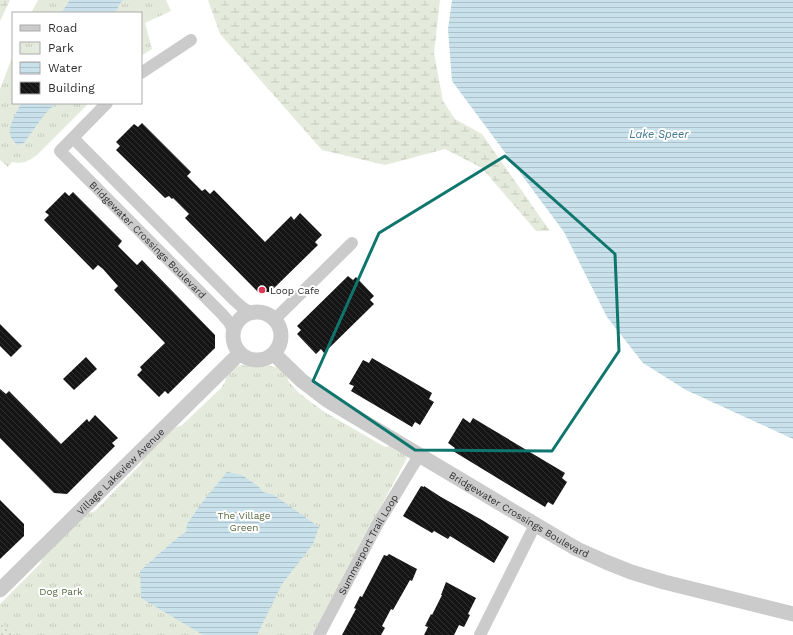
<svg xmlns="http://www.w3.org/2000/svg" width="793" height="635" viewBox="0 0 793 635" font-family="'Work Sans',sans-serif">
<defs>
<pattern id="wetland-marsh" width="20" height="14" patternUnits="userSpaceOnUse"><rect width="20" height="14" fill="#e5ebdc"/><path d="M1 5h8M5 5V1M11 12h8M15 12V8" fill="none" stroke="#c5cabd"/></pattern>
<pattern id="park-tufts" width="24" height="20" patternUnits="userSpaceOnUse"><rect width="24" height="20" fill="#e5ebdc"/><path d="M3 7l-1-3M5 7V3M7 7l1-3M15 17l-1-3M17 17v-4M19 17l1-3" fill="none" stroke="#c5cabd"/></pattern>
<pattern id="garden-dots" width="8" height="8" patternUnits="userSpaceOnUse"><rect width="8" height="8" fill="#e5ebdc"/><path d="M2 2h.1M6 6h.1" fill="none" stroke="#c5cabd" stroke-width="1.8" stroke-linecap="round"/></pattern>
<pattern id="water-rules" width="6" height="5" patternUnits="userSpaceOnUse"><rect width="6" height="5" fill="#c8e1ea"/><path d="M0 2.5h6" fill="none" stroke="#acc1c9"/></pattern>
<pattern id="building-back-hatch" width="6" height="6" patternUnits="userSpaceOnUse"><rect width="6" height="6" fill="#151515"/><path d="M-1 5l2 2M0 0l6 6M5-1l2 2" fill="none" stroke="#2f2f2f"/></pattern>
</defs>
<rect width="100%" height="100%" fill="#fff"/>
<g fill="url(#wetland-marsh)">
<path d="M 0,0 L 10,0 L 0,21 Z"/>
<path d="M 208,0 L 440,0 L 434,53 L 443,101 L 455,119 L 482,134 L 550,231 L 536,231 L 482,168 L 445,149 L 385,165 L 322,150 L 220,34 Z"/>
</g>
<g fill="url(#park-tufts)">
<path d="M 38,0 L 166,0 L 171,11 L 145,23 L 152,49 L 141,56 L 141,13 L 31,13 Z"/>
<path d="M 13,55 L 13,103 L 89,103 L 37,155 C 27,162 24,164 12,162 L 8,167 L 0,160 L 0,89 Z"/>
<path d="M 241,365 L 256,367 L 272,366 L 278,368 L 286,375 L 289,382 L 299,393 L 323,411 L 385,447 L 392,446 L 408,456 L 312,635 L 0,635 L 0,604 L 40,564 L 43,557 L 86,514 L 95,511 L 141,464 L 144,457 L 172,429 L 182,425 L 222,387 L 225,382 L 227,374 L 236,367 Z"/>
</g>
<path fill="url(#garden-dots)" d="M 0,620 L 13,635 L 0,635 Z"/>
<g fill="url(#water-rules)">
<path d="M 70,0 L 124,0 L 121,2 L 115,13 L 61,13 Z"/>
<path d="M 452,0 L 793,0 L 793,439 L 686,390 L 643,363 L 607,317 L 564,232 L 452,81 L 448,29 Z"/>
<path d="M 21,103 L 56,103 L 44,115 L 24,143 L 18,145 C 1,134 15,117 21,103 Z"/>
<path d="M 227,472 L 242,475 L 258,486 L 263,492 L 274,495 L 319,527 L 313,544 L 282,584 L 257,635 L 203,635 L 141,598 L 140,571 L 177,538 L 186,532 L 187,524 L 201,504 Z"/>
</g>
<g fill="url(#building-back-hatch)">
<path d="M 142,123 L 191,172 L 187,176 L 202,191 L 205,189 L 210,194 L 214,190 L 265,242 L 291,216 L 294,220 L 300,213 L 322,235 L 315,242 L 318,245 L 270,292 L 258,292 L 185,218 L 189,214 L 173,198 L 172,199 L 169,196 L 165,198 L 116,150 L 120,146 L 116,142 L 134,124 L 138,127 Z"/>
<path d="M 65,192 L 69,196 L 73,192 L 122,241 L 118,246 L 137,265 L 142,260 L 215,335 L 215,348 L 168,394 L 165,391 L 159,397 L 137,375 L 142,370 L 140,367 L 165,343 L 114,290 L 118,286 L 103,269 L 98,265 L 93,270 L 44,220 L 49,215 L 45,212 Z"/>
<path d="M 348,276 L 353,280 L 356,277 L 374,296 L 370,300 L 374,304 L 324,353 L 321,349 L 316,354 L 297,334 L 301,330 L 297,326 Z"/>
<path d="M 0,324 L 22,346 L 11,357 L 0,346 Z"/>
<path d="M 86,357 L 97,369 L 74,390 L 63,379 Z"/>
<path d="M 372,358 L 432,393 L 429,399 L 434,402 L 420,425 L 415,422 L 412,427 L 351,391 L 354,386 L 349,384 L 363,360 L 369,363 Z"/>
<path d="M 0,389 L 6,394 L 9,391 L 61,444 L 87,419 L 89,422 L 95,415 L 118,438 L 112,443 L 115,446 L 67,494 L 54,493 L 0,438 Z"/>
<path d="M 463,418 L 470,423 L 473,418 L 565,473 L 562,478 L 567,482 L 553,505 L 548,502 L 545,507 L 453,451 L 455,448 L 448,443 Z"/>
<path d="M 421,486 L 424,487 L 424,486 L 441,497 L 482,520 L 509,537 L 494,563 L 450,536 L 448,539 L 434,531 L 432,533 L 403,516 Z"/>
<path d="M 0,500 L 24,524 L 24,536 L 0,559 Z"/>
<path d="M 389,554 L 417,569 L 412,581 L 410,580 L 393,610 L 391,609 L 382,626 L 385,628 L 381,635 L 342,635 L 356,609 L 354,608 L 360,596 L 362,597 L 384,555 L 387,556 Z"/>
<path d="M 446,582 L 476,598 L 468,614 L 470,615 L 464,627 L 459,625 L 454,635 L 424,635 L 428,627 L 425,626 L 431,614 L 432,615 L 442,595 L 441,595 Z"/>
</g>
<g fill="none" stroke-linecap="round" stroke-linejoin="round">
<g stroke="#cbcbcb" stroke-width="12">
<path d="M 141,73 L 191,40"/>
<path id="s1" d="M 107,103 L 60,151 L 221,313 L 229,322 L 233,330"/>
<path d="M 73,138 L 234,300 L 243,308 L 250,312"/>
<path d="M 275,319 L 352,243"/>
<path id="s2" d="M 319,635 L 377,525 L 412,467 L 419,456"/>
<path d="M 480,635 L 535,525"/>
</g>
<g stroke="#cbcbcb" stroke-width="15">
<circle cx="257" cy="336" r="24"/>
<path id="s3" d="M 274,354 L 301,380 L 327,400 L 558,538 L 577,549 L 606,562 L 631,572 L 664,582 L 793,614"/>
<path id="s4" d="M 0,590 L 240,353"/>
</g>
</g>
<path fill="none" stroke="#0f766e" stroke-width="3" stroke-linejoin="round" d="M 505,156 L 615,254 L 619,351 L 552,451 L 415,450 L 313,381 L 379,233 Z"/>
<circle fill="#df3554" stroke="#fff" stroke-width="1.5" cx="262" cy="290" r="4"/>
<g text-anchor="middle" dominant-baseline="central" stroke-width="4" stroke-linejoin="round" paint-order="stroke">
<g font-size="10" fill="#2e2e2e" stroke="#fff">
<text stroke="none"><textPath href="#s1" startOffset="192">Bridgewater Crossings Boulevard</textPath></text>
<text stroke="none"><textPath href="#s4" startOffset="169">Village Lakeview Avenue</textPath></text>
<text stroke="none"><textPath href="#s3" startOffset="294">Bridgewater Crossings Boulevard</textPath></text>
<text stroke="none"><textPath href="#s2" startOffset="103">Summerport Trail Loop</textPath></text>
</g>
<g font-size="10" fill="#2e2e2e" stroke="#fff" text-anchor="start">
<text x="270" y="290">Loop Cafe</text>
</g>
<g font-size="10" fill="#56683d" stroke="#fff">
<text x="244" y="515">The Village<tspan x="244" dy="12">Green</tspan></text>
<text x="61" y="591">Dog Park</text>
</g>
<g font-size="11" font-style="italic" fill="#3f778d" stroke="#fff">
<text x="659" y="134">Lake Speer</text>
</g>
</g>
<rect x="12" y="12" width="130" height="92" fill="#ffffff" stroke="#ababab"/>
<rect x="20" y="25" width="20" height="6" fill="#cbcbcb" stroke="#ababab"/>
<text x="48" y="32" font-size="12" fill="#2e2e2e">Road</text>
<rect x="20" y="42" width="20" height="12" fill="url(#park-tufts)" stroke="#ababab"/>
<text x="48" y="52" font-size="12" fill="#2e2e2e">Park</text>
<rect x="20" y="62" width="20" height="12" fill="url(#water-rules)" stroke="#ababab"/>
<text x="48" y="72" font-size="12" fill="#2e2e2e">Water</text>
<rect x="20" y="82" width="20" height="12" fill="url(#building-back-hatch)" stroke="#ababab"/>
<text x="48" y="92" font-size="12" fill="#2e2e2e">Building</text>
</svg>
